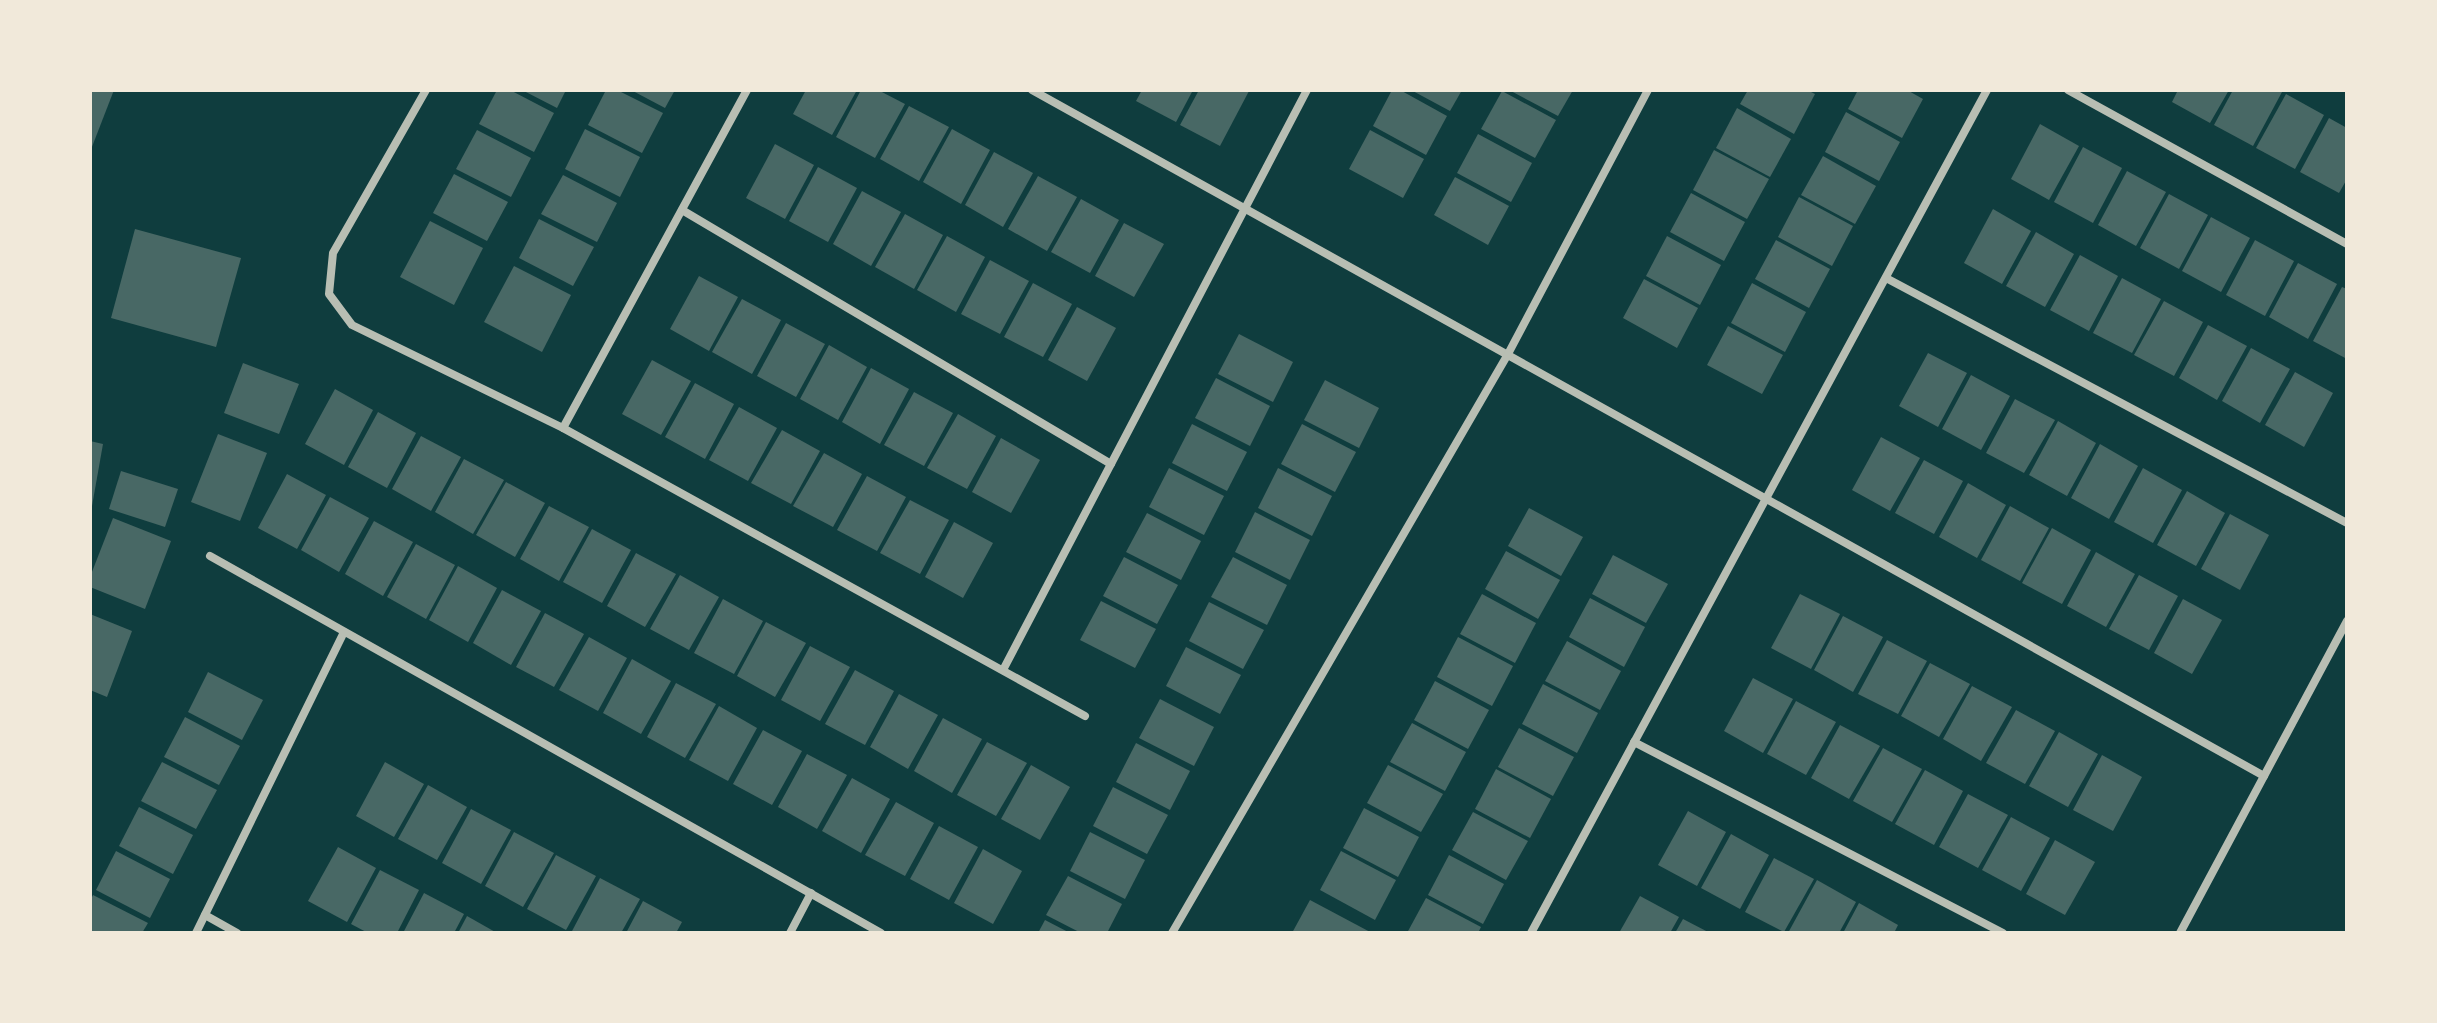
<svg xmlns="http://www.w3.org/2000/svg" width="2437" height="1023" viewBox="0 0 2437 1023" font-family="'Space Grotesk',sans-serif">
<rect width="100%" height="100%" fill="#0f3d3e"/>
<g fill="#486865">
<path d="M 90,90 L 114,90 L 90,152 Z"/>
<path d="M 497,90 L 510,90 L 554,113 L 534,152 L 479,124 Z"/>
<path d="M 522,90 L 566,90 L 557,108 Z"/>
<path d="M 606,90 L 617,90 L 663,113 L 642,153 L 588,125 Z"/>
<path d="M 631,90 L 675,90 L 665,108 Z"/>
<path d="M 806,90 L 857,90 L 832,135 L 793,114 Z"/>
<path d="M 861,90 L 878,90 L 905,104 L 875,158 L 836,137 Z"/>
<path d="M 1142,90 L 1193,90 L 1176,122 L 1136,101 Z"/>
<path d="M 1199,90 L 1249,91 L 1220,146 L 1180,125 Z"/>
<path d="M 1392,90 L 1400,90 L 1447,116 L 1426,155 L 1373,126 Z"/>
<path d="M 1411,90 L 1462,90 L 1450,111 Z"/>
<path d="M 1509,90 L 1573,90 L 1558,116 Z"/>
<path d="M 1748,90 L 1807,90 L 1815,94 L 1794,134 L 1740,104 Z"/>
<path d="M 1858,90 L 1907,90 L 1923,99 L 1902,138 L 1848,109 Z"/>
<path d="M 2178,90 L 2229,90 L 2210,123 L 2172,102 Z"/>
<path d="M 2233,90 L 2278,90 L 2282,92 L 2253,146 L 2214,125 Z"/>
<path d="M 1502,91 L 1556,120 L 1535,158 L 1481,129 Z"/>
<path d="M 2286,94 L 2324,115 L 2295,169 L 2256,148 Z"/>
<path d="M 909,106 L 949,127 L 919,181 L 880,159 Z"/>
<path d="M 1737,108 L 1791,139 L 1770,177 L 1716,148 Z"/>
<path d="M 1846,112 L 1900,142 L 1879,181 L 1825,152 Z"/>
<path d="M 2329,118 L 2347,128 L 2347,179 L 2339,193 L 2300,172 Z"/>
<path d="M 2040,124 L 2079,146 L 2049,200 L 2011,179 Z"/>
<path d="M 585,129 L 640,157 L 620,197 L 565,169 Z"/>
<path d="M 952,129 L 990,150 L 961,204 L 923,182 Z"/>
<path d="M 477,130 L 531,158 L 511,197 L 456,169 Z"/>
<path d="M 1370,130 L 1424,159 L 1403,198 L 1349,169 Z"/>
<path d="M 1478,134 L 1532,163 L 1511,202 L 1457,173 Z"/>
<path d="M 775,144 L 814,165 L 785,219 L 746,198 Z"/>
<path d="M 2083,147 L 2122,168 L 2093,223 L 2054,202 Z"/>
<path d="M 1714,150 L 1769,179 L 1747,219 L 1693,190 Z"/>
<path d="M 994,152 L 1033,173 L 1003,227 L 965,205 Z"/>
<path d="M 1823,156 L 1876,186 L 1855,224 L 1801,195 Z"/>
<path d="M 818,167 L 857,188 L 828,242 L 789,221 Z"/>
<path d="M 2127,171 L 2166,192 L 2136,246 L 2098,225 Z"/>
<path d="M 454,174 L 508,202 L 487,241 L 433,213 Z"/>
<path d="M 563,175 L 617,203 L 597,242 L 541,214 Z"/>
<path d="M 1038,176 L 1077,197 L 1047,251 L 1008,229 Z"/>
<path d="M 1455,177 L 1509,206 L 1488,245 L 1434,215 Z"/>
<path d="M 862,191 L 901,212 L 871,266 L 833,244 Z"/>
<path d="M 1691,193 L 1745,222 L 1724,261 L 1670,232 Z"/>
<path d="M 2169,194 L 2208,215 L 2179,269 L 2140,248 Z"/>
<path d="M 1799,197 L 1853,226 L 1832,266 L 1778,237 Z"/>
<path d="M 1081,199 L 1119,220 L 1090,273 L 1051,252 Z"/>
<path d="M 1993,209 L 2031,231 L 2002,284 L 1964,263 Z"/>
<path d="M 905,214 L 943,235 L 914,289 L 875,267 Z"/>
<path d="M 2211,217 L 2250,238 L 2221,292 L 2182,271 Z"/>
<path d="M 539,219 L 594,247 L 573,286 L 519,258 Z"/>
<path d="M 430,221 L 483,248 L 454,305 L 400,277 Z"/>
<path d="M 1124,223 L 1164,244 L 1134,297 L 1095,276 Z"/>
<path d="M 135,229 L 241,258 L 216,347 L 111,318 Z"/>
<path d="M 2036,232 L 2074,254 L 2045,307 L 2006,286 Z"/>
<path d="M 947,236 L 985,257 L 956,312 L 917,290 Z"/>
<path d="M 1667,236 L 1721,265 L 1700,305 L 1646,276 Z"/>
<path d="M 1776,240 L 1830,269 L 1809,308 L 1755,279 Z"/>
<path d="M 2255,240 L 2294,261 L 2265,316 L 2226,295 Z"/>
<path d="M 2080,255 L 2118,276 L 2089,331 L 2050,310 Z"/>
<path d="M 990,260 L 1029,281 L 1000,334 L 961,314 Z"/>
<path d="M 2298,263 L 2337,284 L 2308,339 L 2269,317 Z"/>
<path d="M 514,266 L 571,295 L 542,352 L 484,322 Z"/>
<path d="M 699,276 L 738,297 L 709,351 L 670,329 Z"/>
<path d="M 2122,278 L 2161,299 L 2132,353 L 2093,333 Z"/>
<path d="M 1644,279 L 1698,308 L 1677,348 L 1623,318 Z"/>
<path d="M 1033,283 L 1072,304 L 1043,357 L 1004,337 Z"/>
<path d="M 1752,283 L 1806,312 L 1785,352 L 1731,323 Z"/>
<path d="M 2342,287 L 2347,289 L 2347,359 L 2313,341 Z"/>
<path d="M 742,299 L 781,320 L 752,374 L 712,352 Z"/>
<path d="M 2164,301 L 2203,322 L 2174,376 L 2134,355 Z"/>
<path d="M 1077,307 L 1116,328 L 1087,381 L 1048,360 Z"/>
<path d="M 786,323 L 825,344 L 796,397 L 757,376 Z"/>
<path d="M 2208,325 L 2247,346 L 2217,400 L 2179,378 Z"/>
<path d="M 1728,326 L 1783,355 L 1762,394 L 1707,365 Z"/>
<path d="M 1239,334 L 1293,362 L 1273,402 L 1218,374 Z"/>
<path d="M 829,345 L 867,367 L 838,420 L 800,399 Z"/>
<path d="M 2251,348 L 2290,369 L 2260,423 L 2222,401 Z"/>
<path d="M 1928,353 L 1967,373 L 1938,427 L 1899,406 Z"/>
<path d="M 652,360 L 691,381 L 661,435 L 622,414 Z"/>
<path d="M 243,363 L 299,384 L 279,434 L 224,413 Z"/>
<path d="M 871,368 L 909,389 L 880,444 L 842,422 Z"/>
<path d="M 2295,372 L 2333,393 L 2304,447 L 2265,425 Z"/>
<path d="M 1971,375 L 2010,396 L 1981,450 L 1942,429 Z"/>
<path d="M 1216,378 L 1270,406 L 1250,446 L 1195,418 Z"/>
<path d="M 1325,380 L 1379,408 L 1359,448 L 1304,420 Z"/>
<path d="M 695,383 L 734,404 L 705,459 L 665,437 Z"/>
<path d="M 335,389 L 373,410 L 344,465 L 305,444 Z"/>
<path d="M 914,392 L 953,413 L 924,466 L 884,445 Z"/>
<path d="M 2015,399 L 2055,420 L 2024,473 L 1986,453 Z"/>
<path d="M 739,407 L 777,428 L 748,481 L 709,460 Z"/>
<path d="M 378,412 L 416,433 L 387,488 L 348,467 Z"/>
<path d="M 958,414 L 996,436 L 967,489 L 927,468 Z"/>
<path d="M 2058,421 L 2096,443 L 2067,496 L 2029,475 Z"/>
<path d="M 1192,424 L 1247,452 L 1227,491 L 1172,463 Z"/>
<path d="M 1302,424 L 1356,452 L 1335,492 L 1281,464 Z"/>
<path d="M 782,430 L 820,451 L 791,504 L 751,483 Z"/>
<path d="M 218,434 L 267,453 L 240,521 L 191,502 Z"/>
<path d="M 421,436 L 461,457 L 431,511 L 392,489 Z"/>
<path d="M 1881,437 L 1920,458 L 1890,511 L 1852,490 Z"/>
<path d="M 1001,438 L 1040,460 L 1011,513 L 972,492 Z"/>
<path d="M 90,441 L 103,444 L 92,506 L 90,506 Z"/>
<path d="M 2100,444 L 2138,466 L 2109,519 L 2071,498 Z"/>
<path d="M 824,453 L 862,474 L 833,527 L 793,506 Z"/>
<path d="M 464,459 L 504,480 L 473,534 L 435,512 Z"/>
<path d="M 1924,460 L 1963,481 L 1934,534 L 1895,513 Z"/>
<path d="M 1169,468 L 1224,496 L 1204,535 L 1149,507 Z"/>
<path d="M 1278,468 L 1332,496 L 1312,536 L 1258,508 Z"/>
<path d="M 2143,468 L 2182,490 L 2153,543 L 2114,522 Z"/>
<path d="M 121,471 L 178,489 L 165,527 L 109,509 Z"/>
<path d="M 287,474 L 326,495 L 297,549 L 258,528 Z"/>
<path d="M 867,476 L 906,497 L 877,551 L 837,530 Z"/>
<path d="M 506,482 L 545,503 L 515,557 L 476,535 Z"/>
<path d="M 1968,483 L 2006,505 L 1977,558 L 1939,537 Z"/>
<path d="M 2187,491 L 2225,513 L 2196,566 L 2157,545 Z"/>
<path d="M 330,497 L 369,518 L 339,572 L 301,550 Z"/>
<path d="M 910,500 L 949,520 L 920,574 L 880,553 Z"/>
<path d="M 549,506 L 589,527 L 559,581 L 520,559 Z"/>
<path d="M 2010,506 L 2049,528 L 2020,581 L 1981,560 Z"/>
<path d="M 1529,508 L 1583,537 L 1561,576 L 1508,546 Z"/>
<path d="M 1255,512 L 1310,540 L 1290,580 L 1235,552 Z"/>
<path d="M 1147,513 L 1201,541 L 1181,580 L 1126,552 Z"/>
<path d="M 2230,514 L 2269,535 L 2240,590 L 2201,569 Z"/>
<path d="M 113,518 L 171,541 L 145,609 L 90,587 L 90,577 Z"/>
<path d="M 374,521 L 413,542 L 383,596 L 345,574 Z"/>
<path d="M 954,522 L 993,543 L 963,598 L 925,577 Z"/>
<path d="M 2052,528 L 2091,550 L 2062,604 L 2022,583 Z"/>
<path d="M 592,529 L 631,550 L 602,603 L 563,582 Z"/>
<path d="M 416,544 L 455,565 L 426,619 L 387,597 Z"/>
<path d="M 1506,551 L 1560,580 L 1538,619 L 1485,589 Z"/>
<path d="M 2096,552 L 2135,574 L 2106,627 L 2067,606 Z"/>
<path d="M 636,553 L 676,574 L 645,627 L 607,606 Z"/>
<path d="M 1613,555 L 1668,584 L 1646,623 L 1592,594 Z"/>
<path d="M 1124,557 L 1178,585 L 1157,624 L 1103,596 Z"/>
<path d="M 1233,557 L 1287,585 L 1267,625 L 1211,597 Z"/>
<path d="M 458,566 L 497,588 L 468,642 L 429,620 Z"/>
<path d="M 680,575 L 719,597 L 689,650 L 650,629 Z"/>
<path d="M 2139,575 L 2178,596 L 2149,650 L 2109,629 Z"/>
<path d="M 502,590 L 541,611 L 511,665 L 473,643 Z"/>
<path d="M 1482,594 L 1536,623 L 1515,663 L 1460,634 Z"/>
<path d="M 1800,594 L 1840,614 L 1811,669 L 1771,648 Z"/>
<path d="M 1590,598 L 1645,627 L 1624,667 L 1569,637 Z"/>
<path d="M 723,599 L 763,621 L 734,674 L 694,653 Z"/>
<path d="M 2183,599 L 2222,620 L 2192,674 L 2154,653 Z"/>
<path d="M 1101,601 L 1156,629 L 1135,668 L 1080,640 Z"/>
<path d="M 1209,602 L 1264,630 L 1243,669 L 1189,641 Z"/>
<path d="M 545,613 L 584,634 L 554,687 L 516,667 Z"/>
<path d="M 90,614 L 132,631 L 107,697 L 90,690 Z"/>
<path d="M 1843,616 L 1883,637 L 1853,692 L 1814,670 Z"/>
<path d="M 766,622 L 806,643 L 775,697 L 737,676 Z"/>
<path d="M 589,637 L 627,658 L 598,711 L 559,690 Z"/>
<path d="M 1458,637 L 1513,666 L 1492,706 L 1437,677 Z"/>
<path d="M 1887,640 L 1927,661 L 1898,714 L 1858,694 Z"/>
<path d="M 1567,641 L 1621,671 L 1600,710 L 1545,681 Z"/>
<path d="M 810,646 L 850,667 L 820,721 L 781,700 Z"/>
<path d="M 1186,647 L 1241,675 L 1220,714 L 1166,686 Z"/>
<path d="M 632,659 L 671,681 L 641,734 L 603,713 Z"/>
<path d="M 1930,663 L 1970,684 L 1939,737 L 1901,716 Z"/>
<path d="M 855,670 L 894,691 L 865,745 L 825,724 Z"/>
<path d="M 208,672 L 263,700 L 242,740 L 188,712 Z"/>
<path d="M 1753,678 L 1793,699 L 1763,753 L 1724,731 Z"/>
<path d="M 1435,681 L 1489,710 L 1468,749 L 1414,720 Z"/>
<path d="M 676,683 L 716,704 L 685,758 L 647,737 Z"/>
<path d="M 1543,684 L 1598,713 L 1577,753 L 1522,724 Z"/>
<path d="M 1972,686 L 2012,707 L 1981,761 L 1943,739 Z"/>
<path d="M 899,694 L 938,715 L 908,769 L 870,747 Z"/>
<path d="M 1160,699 L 1214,727 L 1194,766 L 1139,738 Z"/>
<path d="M 1796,701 L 1836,722 L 1806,775 L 1767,754 Z"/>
<path d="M 719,706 L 757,728 L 728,781 L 689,760 Z"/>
<path d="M 2016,710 L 2055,731 L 2025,784 L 1986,763 Z"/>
<path d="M 185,717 L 240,746 L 219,785 L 164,757 Z"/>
<path d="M 943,718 L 982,739 L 952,793 L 914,771 Z"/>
<path d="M 1412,723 L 1466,752 L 1445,791 L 1390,762 Z"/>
<path d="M 1840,725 L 1880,746 L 1849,799 L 1811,778 Z"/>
<path d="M 1519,728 L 1574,757 L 1553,796 L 1498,767 Z"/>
<path d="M 763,730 L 802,751 L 772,805 L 733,784 Z"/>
<path d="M 2059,732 L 2098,754 L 2068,807 L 2029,786 Z"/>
<path d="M 987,742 L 1027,763 L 996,816 L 957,795 Z"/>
<path d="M 1136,743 L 1190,771 L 1170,810 L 1116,782 Z"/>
<path d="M 1883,748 L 1922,769 L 1892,822 L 1853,801 Z"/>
<path d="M 807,754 L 847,775 L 817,829 L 778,807 Z"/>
<path d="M 2102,755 L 2142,777 L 2113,831 L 2073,810 Z"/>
<path d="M 162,762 L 217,790 L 196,829 L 141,801 Z"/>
<path d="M 385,762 L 424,784 L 394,837 L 356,816 Z"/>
<path d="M 1031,765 L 1070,787 L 1040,840 L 1001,819 Z"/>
<path d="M 1388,765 L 1443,794 L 1421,832 L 1367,803 Z"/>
<path d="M 1496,769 L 1551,799 L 1530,838 L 1475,809 Z"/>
<path d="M 1925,770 L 1963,791 L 1934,845 L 1895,824 Z"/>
<path d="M 852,778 L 890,799 L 861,853 L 822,831 Z"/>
<path d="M 428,785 L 467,807 L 437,860 L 398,839 Z"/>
<path d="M 1113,787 L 1168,815 L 1147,854 L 1093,826 Z"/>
<path d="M 1968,794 L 2008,815 L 1978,868 L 1939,847 Z"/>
<path d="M 896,802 L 934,823 L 905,876 L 865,855 Z"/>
<path d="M 139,807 L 193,835 L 173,874 L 119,846 Z"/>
<path d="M 1364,808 L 1419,837 L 1398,877 L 1343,848 Z"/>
<path d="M 471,809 L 511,830 L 481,884 L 442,863 Z"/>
<path d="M 1688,811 L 1726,832 L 1697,886 L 1658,865 Z"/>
<path d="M 1473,812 L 1528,841 L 1506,880 L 1452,850 Z"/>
<path d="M 2011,817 L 2050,838 L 2021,891 L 1982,870 Z"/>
<path d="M 939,826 L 978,847 L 949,900 L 910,879 Z"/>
<path d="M 514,832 L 554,853 L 523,907 L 485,886 Z"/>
<path d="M 1090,832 L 1145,860 L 1125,899 L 1070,871 Z"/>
<path d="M 1731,834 L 1769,855 L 1740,909 L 1701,888 Z"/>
<path d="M 2055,840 L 2095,862 L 2065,915 L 2026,894 Z"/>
<path d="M 338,847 L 376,868 L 347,922 L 308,901 Z"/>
<path d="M 983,849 L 1022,871 L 993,924 L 954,903 Z"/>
<path d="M 116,851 L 170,879 L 150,918 L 96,890 Z"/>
<path d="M 1341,851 L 1396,880 L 1375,920 L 1320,890 Z"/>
<path d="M 556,855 L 596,876 L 566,930 L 527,909 Z"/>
<path d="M 1449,855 L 1504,884 L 1483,924 L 1428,895 Z"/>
<path d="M 1774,858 L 1814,879 L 1784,932 L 1745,912 Z"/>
<path d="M 380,870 L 419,890 L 397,933 L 368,933 L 351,924 Z"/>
<path d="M 1068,876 L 1122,904 L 1107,933 L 1081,933 L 1046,915 Z"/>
<path d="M 600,878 L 640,899 L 621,933 L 571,933 Z"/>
<path d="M 1817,880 L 1856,902 L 1839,933 L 1788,933 Z"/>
<path d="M 424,893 L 464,914 L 454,933 L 403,933 Z"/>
<path d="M 93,895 L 148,923 L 142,933 L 90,933 L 90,901 Z"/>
<path d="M 1640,896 L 1679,917 L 1670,933 L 1619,933 Z"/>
<path d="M 1426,898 L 1481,927 L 1478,933 L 1407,933 Z"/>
<path d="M 1310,900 L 1372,933 L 1292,933 Z"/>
<path d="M 643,901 L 682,922 L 676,933 L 626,933 Z"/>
<path d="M 1859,903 L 1898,925 L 1894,933 L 1843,933 Z"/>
<path d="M 467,916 L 497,933 L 458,933 Z"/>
<path d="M 1683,919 L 1710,933 L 1675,933 Z"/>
<path d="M 1045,920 L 1070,933 L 1038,933 Z"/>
</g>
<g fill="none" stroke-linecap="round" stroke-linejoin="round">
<g stroke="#b8beb3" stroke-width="8">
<path d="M 426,90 L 333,253 L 329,294 L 352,325 L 563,428 L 1085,716"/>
<path d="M 1032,90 L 2264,776"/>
<path d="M 2068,90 L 2347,244"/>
<path d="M 682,210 L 1111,464"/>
<path d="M 1886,278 L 2347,523"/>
<path d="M 563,428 L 747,90"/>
<path d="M 210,556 L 881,933"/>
<path d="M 1003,670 L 1307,90"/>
<path d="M 1634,742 L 2003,933"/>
<path d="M 205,915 L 237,933"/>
<path d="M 196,933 L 344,632"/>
<path d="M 790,933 L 811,893"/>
<path d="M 1172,933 L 1508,354 L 1648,90"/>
<path d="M 1531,933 L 1987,90"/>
<path d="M 2180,933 L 2347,621"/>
</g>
</g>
<rect width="2437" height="1023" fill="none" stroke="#f1e9da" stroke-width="184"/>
</svg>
